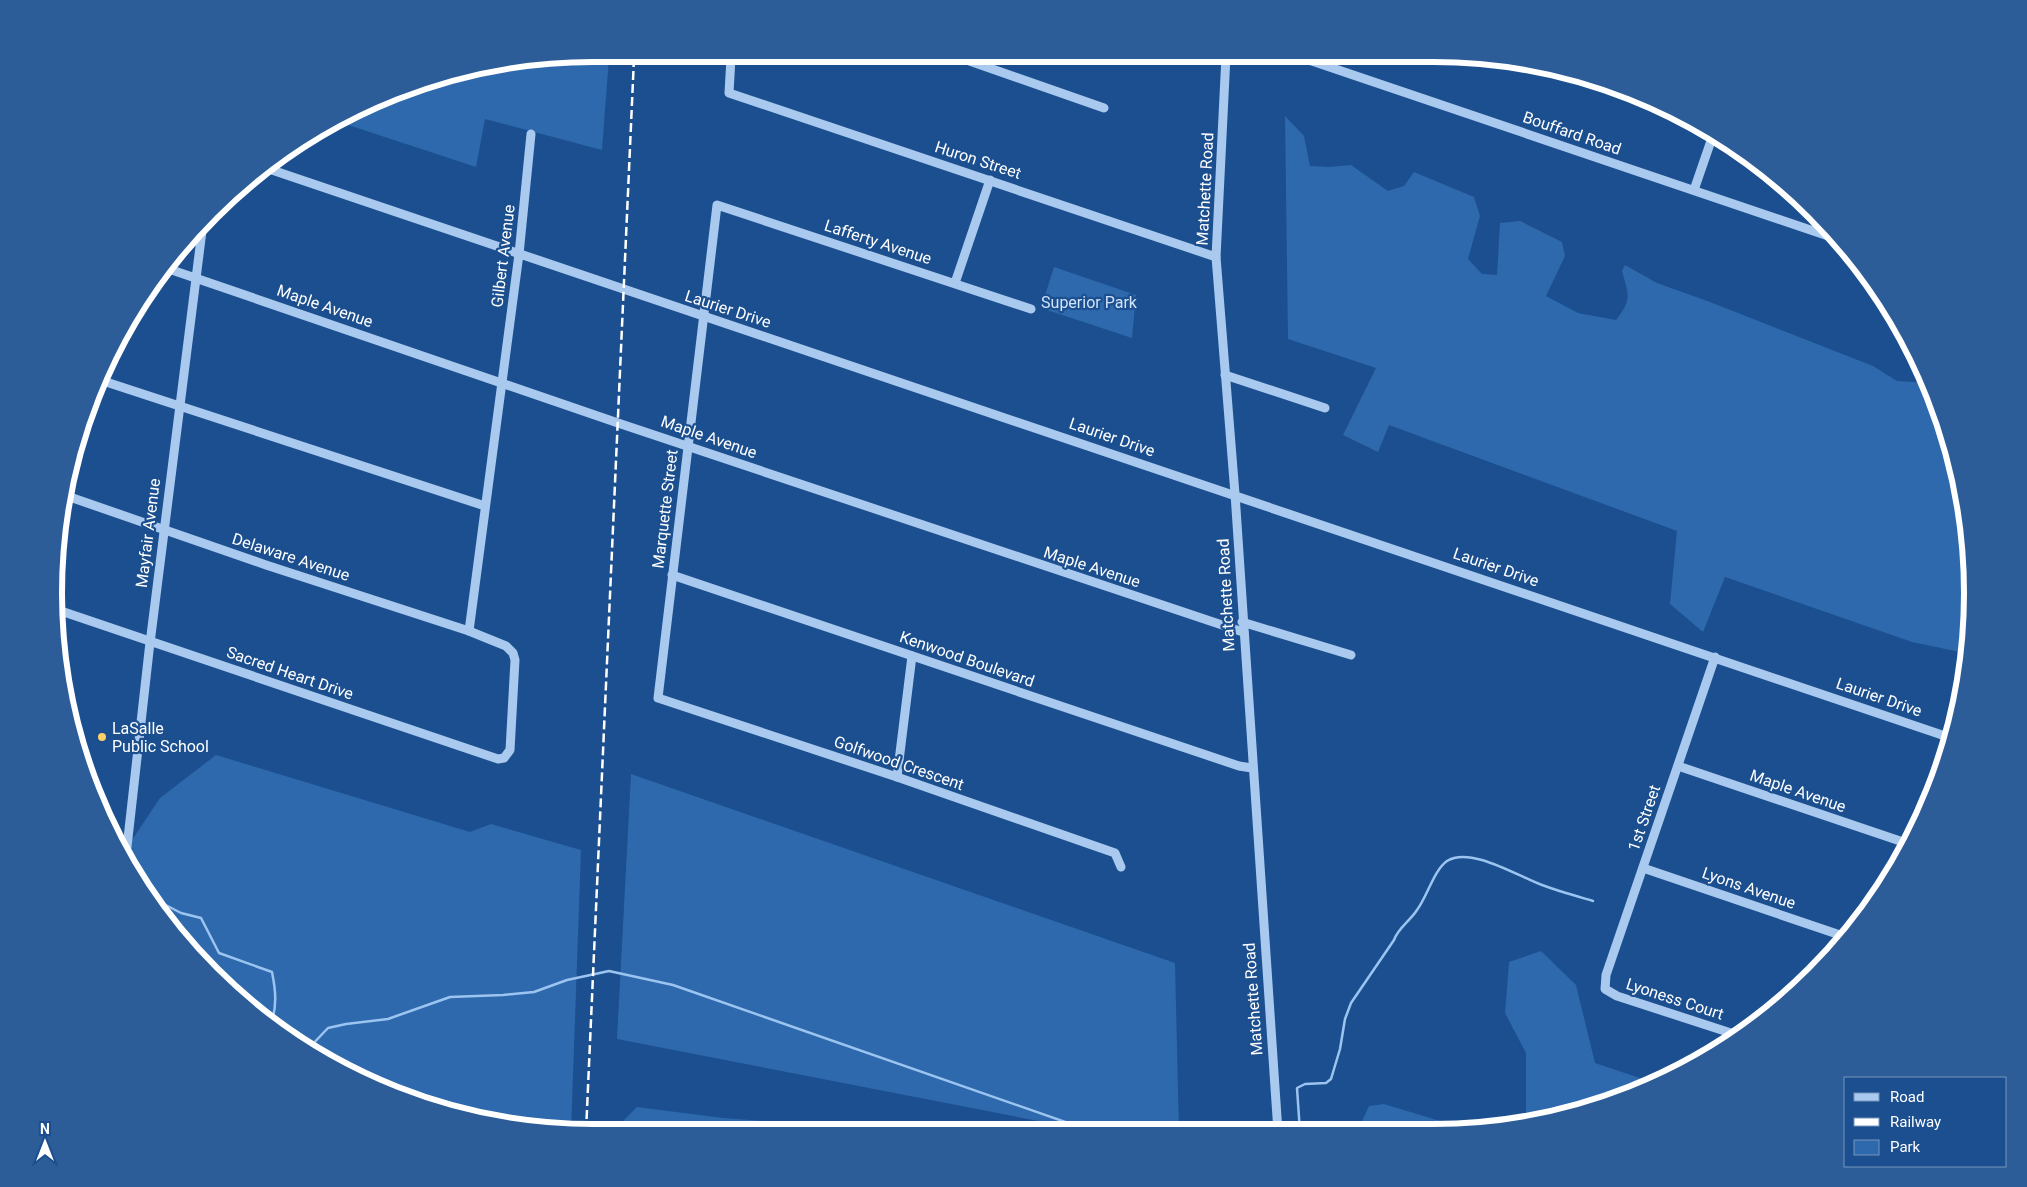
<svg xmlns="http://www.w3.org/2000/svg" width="2027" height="1187" viewBox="0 0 2027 1187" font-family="Roboto,sans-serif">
<rect width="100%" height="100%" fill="#1b4f8f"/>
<g fill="#2e69ad">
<path d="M 523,58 L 609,58 L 602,150 L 485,119 L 476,167 L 336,121 L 355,110 L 420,82 Z"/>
<path d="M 1285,116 L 1304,136 L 1310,166 L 1329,167 L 1351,165 L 1388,191 L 1404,186 L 1414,172 L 1474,197 L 1480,216 L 1468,259 L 1482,274 L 1497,275 L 1500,223 L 1520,221 L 1562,242 L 1565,256 L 1546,296 L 1578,313 L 1616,320 C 1632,299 1629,296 1622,271 L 1625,265 L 1657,283 L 1710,302 L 1873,366 L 1897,381 L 1930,383 L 1963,488 L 1973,593 L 1968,645 L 1960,652 L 1912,642 L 1725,577 L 1703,632 L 1670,604 L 1677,531 L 1389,425 L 1378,452 L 1343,435 L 1376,368 L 1288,339 Z"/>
<path d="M 1054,267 L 1136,295 L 1132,338 L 1041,308 Z"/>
<path d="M 216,755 L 470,832 L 491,824 L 581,850 L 571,1132 L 558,1132 L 420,1105 L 294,1042 L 237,999 L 165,922 L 122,855 L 160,798 Z"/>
<path d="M 631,774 L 1175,963 L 1179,1132 L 1095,1132 L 617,1039 Z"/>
<path d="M 1541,951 L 1576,985 L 1595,1063 L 1655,1083 L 1607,1105 L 1526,1121 L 1526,1053 L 1505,1013 L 1509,962 Z"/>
<path d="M 1384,1104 L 1473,1131 L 1357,1132 L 1369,1106 Z"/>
<path d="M 637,1107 L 723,1118 L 794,1123 L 819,1132 L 618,1132 L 619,1125 Z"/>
</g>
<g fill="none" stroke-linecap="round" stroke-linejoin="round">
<g stroke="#9cc4f0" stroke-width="2.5">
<path d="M 158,901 L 181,913 L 201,918 L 219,953 L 272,972 C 276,992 277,1005 271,1025"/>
<path d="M 308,1049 L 328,1028 L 346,1024 L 388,1019 L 450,997 L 503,995 L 534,992 L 567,980 L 609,971 L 673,985 L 1094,1132"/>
<path d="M 1300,1132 L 1297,1088 L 1305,1084 L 1326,1083 L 1331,1079 L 1340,1049 L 1345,1019 L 1351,1003 L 1394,940 C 1398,928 1410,921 1417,910 C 1427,897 1434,870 1447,861 C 1471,846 1519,877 1542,885 C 1558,891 1576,896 1593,901"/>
</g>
<g stroke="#a9c9ee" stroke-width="9">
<path d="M 1226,56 L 1216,257 L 1235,494 L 1278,1132"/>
<path d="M 1297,56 L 1837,239"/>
<path d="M 958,57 L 1104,108"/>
<path d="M 731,58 L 729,93 L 1216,257"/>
<path d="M 263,167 L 1951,738"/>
<path d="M 1694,190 L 1713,135"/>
<path d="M 166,268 L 618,423 L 1243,632"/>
<path d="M 955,283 L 990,180"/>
<path d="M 1031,309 L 717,205 L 658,698 L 897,777 L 1115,853 L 1121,867"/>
<path d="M 1225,375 L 1325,408"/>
<path d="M 100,380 L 485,506"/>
<path d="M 672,575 L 1239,766 L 1252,768"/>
<path d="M 55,609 L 498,759 L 504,758 L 510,750 L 515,660 L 513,653 L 506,646 L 469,631 L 266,565 L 67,496"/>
<path d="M 1242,622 L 1351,655"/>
<path d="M 469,631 L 519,254 L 531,134"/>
<path d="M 1715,657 L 1606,975 L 1605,989 L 1617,996 L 1737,1035"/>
<path d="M 1678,766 L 1909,844"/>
<path d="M 897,777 L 912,656"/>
<path d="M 127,847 L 149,651 L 203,223"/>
<path d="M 1643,868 L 1846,937"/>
</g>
<path stroke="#fff" stroke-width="2.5" stroke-dasharray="9 4" stroke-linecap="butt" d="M 586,1132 L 634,58"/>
</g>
<circle fill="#ffd166" stroke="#1b4f8f" stroke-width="2" cx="102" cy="737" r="5"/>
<g text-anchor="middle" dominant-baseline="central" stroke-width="4.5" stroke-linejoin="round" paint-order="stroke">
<g font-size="16" fill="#fff" stroke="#1b4f8f">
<text transform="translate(1572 133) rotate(19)">Bouffard Road</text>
<text transform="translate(978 160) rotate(18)">Huron Street</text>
<text transform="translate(1205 189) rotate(-87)">Matchette Road</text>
<text transform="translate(878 242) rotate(18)">Lafferty Avenue</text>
<text transform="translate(503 256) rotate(-83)">Gilbert Avenue</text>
<text transform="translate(325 306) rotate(19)">Maple Avenue</text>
<text transform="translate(728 309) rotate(18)">Laurier Drive</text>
<text transform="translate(709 437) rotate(19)">Maple Avenue</text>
<text transform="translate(1112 437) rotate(19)">Laurier Drive</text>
<text transform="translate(665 509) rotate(-83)">Marquette Street</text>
<text transform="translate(148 533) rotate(-83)">Mayfair Avenue</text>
<text transform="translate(291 557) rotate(18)">Delaware Avenue</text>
<text transform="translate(1092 567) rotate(18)">Maple Avenue</text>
<text transform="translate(1496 567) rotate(19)">Laurier Drive</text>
<text transform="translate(1226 595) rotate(-93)">Matchette Road</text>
<text transform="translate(967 659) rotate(19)">Kenwood Boulevard</text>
<text transform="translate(290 673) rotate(19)">Sacred Heart Drive</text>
<text transform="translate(1879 697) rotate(19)">Laurier Drive</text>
<text transform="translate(899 763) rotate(19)">Golfwood Crescent</text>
<text transform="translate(1798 791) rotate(19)">Maple Avenue</text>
<text transform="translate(1644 818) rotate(-71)">1st Street</text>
<text transform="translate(1749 888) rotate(19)">Lyons Avenue</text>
<text transform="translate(1253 999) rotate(-94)">Matchette Road</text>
<text transform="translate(1675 999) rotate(18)">Lyoness Court</text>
</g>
<g font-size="16" fill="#cfe3fa" stroke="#1b4f8f">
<text x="1089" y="302">Superior Park</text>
</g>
<g font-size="16" fill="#fff" stroke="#1b4f8f" text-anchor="start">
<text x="112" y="728">LaSalle<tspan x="112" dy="18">Public School</tspan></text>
</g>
</g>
<path d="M0 0H2027V1187H0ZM593 62H1433A531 531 0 0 1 1964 593V593A531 531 0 0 1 1433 1124H593A531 531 0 0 1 62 593V593A531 531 0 0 1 593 62Z" fill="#2d5d98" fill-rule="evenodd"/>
<path fill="none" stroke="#fff" stroke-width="6" d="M593 62H1433A531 531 0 0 1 1964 593V593A531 531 0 0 1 1433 1124H593A531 531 0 0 1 62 593V593A531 531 0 0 1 593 62Z"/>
<rect x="1844" y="1077" width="162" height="90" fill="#1b4f8f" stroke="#7695bc"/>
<rect x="1854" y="1093" width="25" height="8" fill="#a9c9ee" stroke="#7695bc"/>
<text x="1890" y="1102" font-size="15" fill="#ffffff">Road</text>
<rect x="1854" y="1118" width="25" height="8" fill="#ffffff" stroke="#7695bc"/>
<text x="1890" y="1127" font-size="15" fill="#ffffff">Railway</text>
<rect x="1854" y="1140" width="25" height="15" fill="#2e69ad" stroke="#7695bc"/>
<text x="1890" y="1152" font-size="15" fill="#ffffff">Park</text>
<g transform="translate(45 1142)" stroke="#1b4f8f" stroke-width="4" paint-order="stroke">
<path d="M0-4L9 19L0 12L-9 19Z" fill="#ffffff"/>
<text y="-8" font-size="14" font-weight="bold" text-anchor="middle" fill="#ffffff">N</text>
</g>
</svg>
